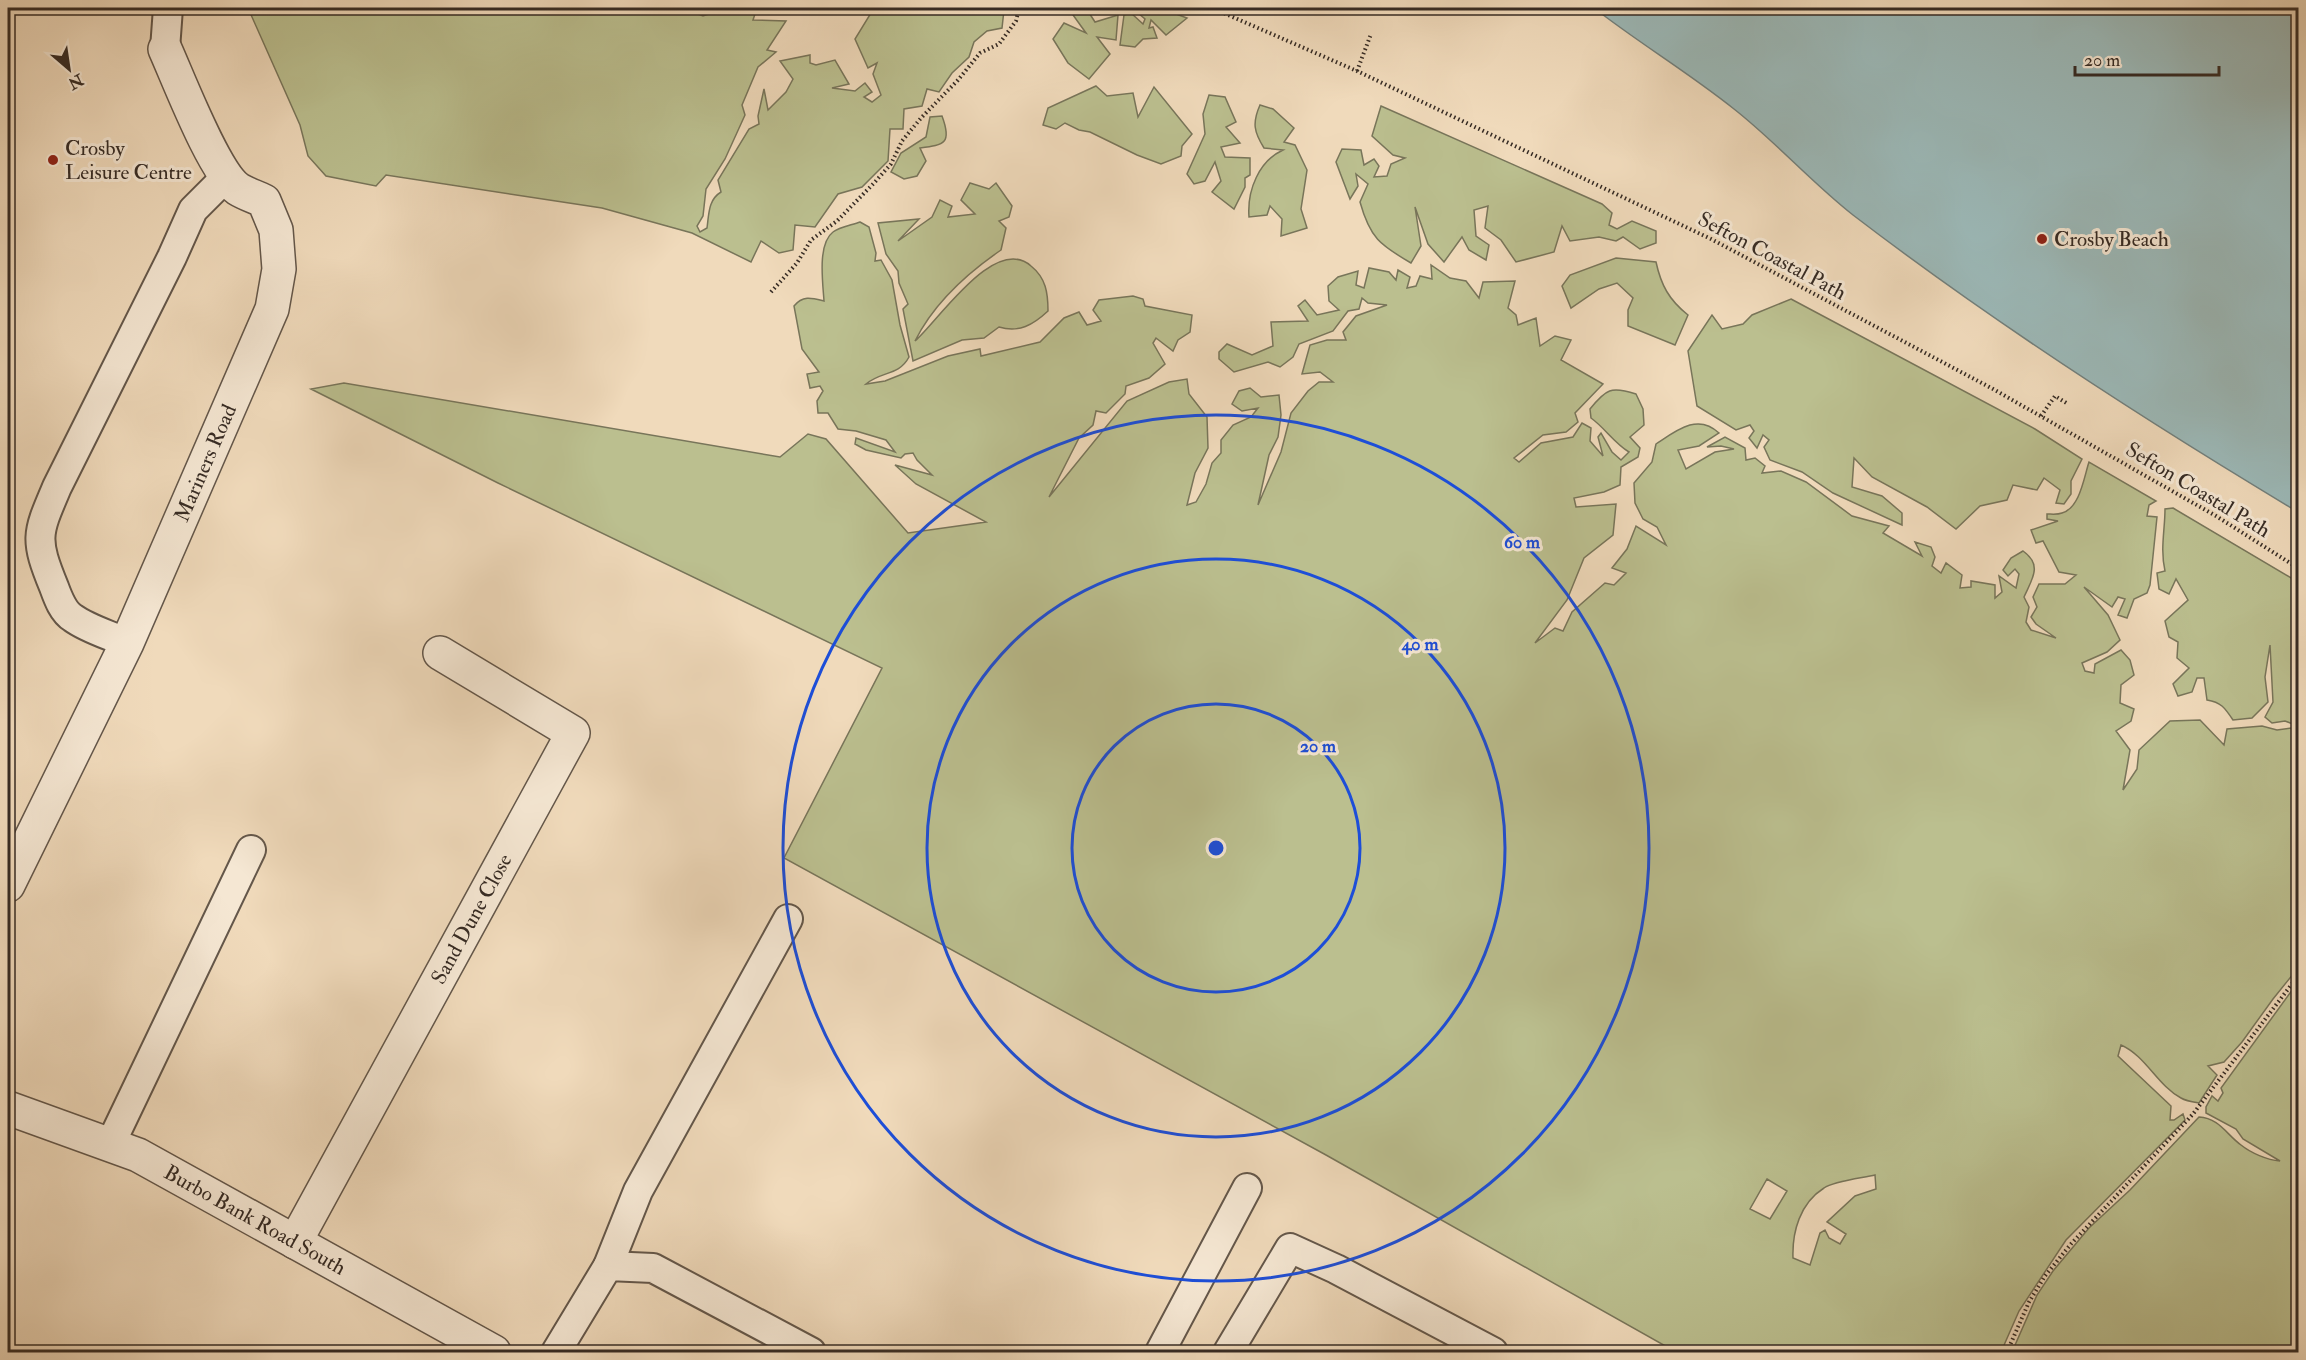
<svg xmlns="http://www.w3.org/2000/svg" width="2306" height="1360" viewBox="0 0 2306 1360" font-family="'IM FELL Double Pica',serif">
<rect width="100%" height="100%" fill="#f0dabb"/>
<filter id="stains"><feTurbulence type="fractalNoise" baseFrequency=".00333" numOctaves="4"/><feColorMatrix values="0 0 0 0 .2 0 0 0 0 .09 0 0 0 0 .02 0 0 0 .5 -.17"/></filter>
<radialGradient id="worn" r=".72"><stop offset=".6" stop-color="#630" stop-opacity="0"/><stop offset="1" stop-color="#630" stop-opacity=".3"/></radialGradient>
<g fill="#bbbf8f" stroke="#78755a" stroke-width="1.5" fill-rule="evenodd">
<path d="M 248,8 L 686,8 L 687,10 L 703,16 L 728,8 L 757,8 L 753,20 L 786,21 L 767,50 L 776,52 L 758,67 L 742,105 L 745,115 L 725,159 L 706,189 L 703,216 L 697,226 L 700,232 L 707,228 C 709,214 708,200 721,192 L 718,180 L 749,129 L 759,124 L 758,116 L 764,89 L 768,110 L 786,92 L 793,79 L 780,61 L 810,55 L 810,63 L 816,65 L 835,60 L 849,84 L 832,88 L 855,91 L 865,83 L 872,92 L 864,97 L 872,102 L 881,95 L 873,74 L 877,63 L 868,68 L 855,39 L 874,8 L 1011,8 L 1004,10 L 1002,28 L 987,31 L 974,42 L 969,57 L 952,73 L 939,92 L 927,89 L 922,106 L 904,109 L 903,129 L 890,129 L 888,161 L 862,187 L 838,194 L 815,227 L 795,225 L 793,250 L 779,253 L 761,241 L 751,262 L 692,233 L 602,208 L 386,175 L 376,186 L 326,176 L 308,156 L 300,125 Z"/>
<path d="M 1068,8 L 1086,8 L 1095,22 L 1118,15 L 1116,40 L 1097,37 L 1110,54 L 1089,79 L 1068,63 L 1053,39 L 1064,23 L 1086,33 Z"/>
<path d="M 1132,8 L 1154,8 L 1155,12 L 1165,10 L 1187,18 L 1166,35 L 1151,20 L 1149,28 L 1153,27 L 1157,38 L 1143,39 L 1135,47 L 1120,45 L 1124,15 L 1131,13 L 1143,24 L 1145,19 Z"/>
<path d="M 1096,86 L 1107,96 L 1133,93 L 1138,117 L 1154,87 L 1192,134 L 1182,146 L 1181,156 L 1161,164 L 1137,155 L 1090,132 L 1079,130 L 1065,123 L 1056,129 L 1043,125 L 1048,108 Z"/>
<path d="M 1209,95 L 1225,97 L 1236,122 L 1226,127 L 1240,143 L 1221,147 L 1225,157 L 1250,158 L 1250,175 L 1245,178 L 1245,187 L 1234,209 L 1212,192 L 1221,181 L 1215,162 L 1205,181 L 1194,184 L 1187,174 L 1205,134 L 1203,114 Z"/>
<path d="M 1260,105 L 1273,109 L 1294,128 L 1284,142 L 1295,145 L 1307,170 L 1301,209 L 1307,228 L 1281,236 L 1282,219 L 1270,206 L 1267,215 L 1249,217 C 1247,190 1259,161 1283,150 L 1264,148 C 1254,132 1252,123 1260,105 Z"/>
<path d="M 1381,106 L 1602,204 L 1612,213 L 1609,225 L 1617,229 L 1632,221 L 1656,231 L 1656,243 L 1640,249 L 1623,237 L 1616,241 L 1599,237 L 1570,241 L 1562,226 L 1554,252 L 1516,262 L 1501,240 L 1485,228 L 1488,206 L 1474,210 L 1476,236 L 1489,245 L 1486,260 L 1469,250 L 1462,237 L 1444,262 L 1428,244 L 1415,207 L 1421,246 L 1411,263 C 1380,245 1370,238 1360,202 L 1368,184 L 1356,174 L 1358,186 L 1350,199 L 1336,162 L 1342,149 L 1361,150 L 1364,165 L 1374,159 L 1379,166 L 1374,177 L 1387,176 L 1391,164 L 1405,158 L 1393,155 L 1372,136 Z"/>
<path d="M 942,116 C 952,143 945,145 920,148 L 926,161 L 917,176 L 904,179 L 891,172 L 901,153 L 926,137 L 930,117 Z"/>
<path d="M 970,183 L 989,189 L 996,183 L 1012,206 L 1009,217 L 999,221 L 1006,228 L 1001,250 C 966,274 934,303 915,341 C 939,320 995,234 1031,266 C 1046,278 1048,293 1048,311 C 1033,325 1019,333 999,327 L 984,338 L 962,340 L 913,361 L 903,309 L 908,304 L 899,283 L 898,271 L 886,254 L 878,223 L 919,219 L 898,241 L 932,217 L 940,200 L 952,206 L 948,217 L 975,214 L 961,200 Z"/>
<path d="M 860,222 L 869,227 L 876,253 L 875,261 L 881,260 L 892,280 L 900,325 L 909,357 C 899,376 881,371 866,384 L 885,381 L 948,356 L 980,349 L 981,356 L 1040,342 L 1064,318 L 1079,312 L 1087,325 L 1101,321 L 1093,310 L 1099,300 L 1133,296 L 1143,299 L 1145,306 L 1192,315 L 1190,332 L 1178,340 L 1173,351 L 1156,338 L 1153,343 L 1165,364 L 1149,378 L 1126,386 L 1125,394 L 1106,413 L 1096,411 L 1093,425 L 1079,438 L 1049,497 L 1127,401 L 1169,382 L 1187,379 L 1189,394 L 1207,417 L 1208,448 L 1195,473 L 1187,505 L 1196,502 L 1206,484 L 1212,463 L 1221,453 L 1221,440 L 1233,425 L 1251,417 L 1258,408 L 1242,411 L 1232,404 L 1239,391 L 1250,388 L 1261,397 L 1279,395 L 1281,415 L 1278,437 L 1269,455 L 1258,505 L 1281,452 L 1291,413 L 1308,391 L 1319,382 L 1333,382 L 1320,372 L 1302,374 L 1310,345 L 1327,340 L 1346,340 L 1343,332 L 1356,316 L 1387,305 L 1368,303 L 1362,298 L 1359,309 L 1348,311 L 1333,331 L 1299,344 L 1293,357 L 1280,367 L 1268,362 L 1234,372 L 1219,359 L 1219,352 L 1227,344 L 1252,355 L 1273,346 L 1271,322 L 1308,321 L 1298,306 L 1305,300 L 1317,315 L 1339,310 L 1329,301 L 1328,286 L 1338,277 L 1358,271 L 1356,285 L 1364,288 L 1369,268 L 1389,272 L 1396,280 L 1398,270 L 1410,277 L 1407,288 L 1416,286 L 1420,276 L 1432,279 L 1431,265 L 1450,278 L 1466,281 L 1479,298 L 1483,282 L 1515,281 L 1508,308 L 1516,315 L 1518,325 L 1536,318 L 1540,346 L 1555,336 L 1571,340 L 1561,360 L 1603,384 L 1575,413 L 1578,422 L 1566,432 L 1543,435 L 1514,458 L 1519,462 L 1541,443 L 1573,437 L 1582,423 L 1591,428 L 1590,441 L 1603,456 L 1598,437 L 1601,433 L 1612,452 L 1621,460 L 1629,452 C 1614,443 1605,428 1591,418 L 1590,409 C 1606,389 1611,386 1636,394 L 1643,409 L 1644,425 L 1630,437 L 1640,448 L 1638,457 L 1621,467 L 1620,485 L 1604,492 L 1574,498 L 1576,507 L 1616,504 L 1613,535 L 1584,558 L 1567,600 L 1535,643 L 1555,628 L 1563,631 L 1572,612 L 1605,583 L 1614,585 L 1626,573 L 1612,568 L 1627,549 L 1636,526 L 1666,545 L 1657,527 L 1643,519 L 1635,503 L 1634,483 L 1652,462 L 1656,444 C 1677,430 1698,413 1719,433 L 1699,446 L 1678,450 L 1686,469 L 1715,452 L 1734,449 L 1721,446 L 1707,447 L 1725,437 L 1745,448 L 1746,460 L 1755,458 L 1765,466 L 1762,473 L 1781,471 L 1806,482 L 1852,516 L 1889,526 L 1883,533 L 1922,556 L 1915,542 L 1931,547 L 1935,557 L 1932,566 L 1941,573 L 1946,563 L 1962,575 L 1960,588 L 1971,587 L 1971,581 L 1995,585 L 1995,598 L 2002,592 L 1999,576 L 2016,588 L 2019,574 L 2015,569 L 2008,576 L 2003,570 L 2011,558 L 2023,551 C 2043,565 2032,579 2024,597 L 2029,607 L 2026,622 L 2031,630 L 2056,638 L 2036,624 L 2031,617 L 2037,607 L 2033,597 L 2039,584 L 2065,584 L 2076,575 L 2059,572 L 2043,541 L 2036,543 L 2031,530 L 2058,521 L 2047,519 L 2047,514 C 2051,514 2057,515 2062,513 C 2080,508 2084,477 2089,462 L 2156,501 L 2149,505 L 2147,516 L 2157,517 L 2150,585 L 2147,593 L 2134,599 L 2127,618 L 2118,615 L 2125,599 L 2118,597 L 2112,607 L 2084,587 L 2108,615 L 2120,640 L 2107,652 L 2082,663 L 2085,671 L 2094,673 L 2095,664 L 2121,650 L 2130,660 L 2134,675 L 2121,685 L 2120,703 L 2134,709 L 2131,721 L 2116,731 L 2130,750 L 2123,790 L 2137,769 L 2139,750 L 2170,721 L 2200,720 L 2224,745 L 2227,729 L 2262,726 L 2277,730 L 2291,728 L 2298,738 L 2298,968 L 2273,999 L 2242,1042 L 2224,1062 L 2208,1066 L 2217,1075 L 2199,1103 C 2193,1102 2186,1101 2181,1098 C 2157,1085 2146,1056 2121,1045 L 2118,1056 L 2171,1106 L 2170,1120 L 2174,1120 L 2183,1114 L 2185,1120 L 2066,1240 L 2019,1311 L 2001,1352 L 1676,1352 L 1326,1155 L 784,858 L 882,668 L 498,483 L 311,389 L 344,383 L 780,457 L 808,434 L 826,439 L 908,533 L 986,522 L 916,484 L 895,465 L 932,475 L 917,460 L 913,453 L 905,454 L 901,458 L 866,450 L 855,444 L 856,438 L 895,452 L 886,440 L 856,431 L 838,429 L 828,413 L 818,413 L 817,401 L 823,391 L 820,386 L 810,388 L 807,374 L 819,372 L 802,349 L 794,306 C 803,295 812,298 824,301 C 823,284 817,244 833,232 C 839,227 852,225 860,222 ZM 1875,1175 L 1876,1189 L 1855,1196 L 1827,1222 L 1846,1234 L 1840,1244 L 1829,1238 L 1825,1230 L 1820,1233 L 1810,1265 L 1793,1258 C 1792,1232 1800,1203 1824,1188 C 1834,1181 1862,1178 1875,1175 ZM 1767,1179 L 1787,1191 L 1770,1219 L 1750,1209 Z"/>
<path d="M 1616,258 L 1656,262 C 1661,285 1669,300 1688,315 L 1675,345 L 1628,326 L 1628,310 L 1633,298 L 1617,283 L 1599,289 L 1571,308 L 1562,286 L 1570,275 Z"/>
<path d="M 1791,299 L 2035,429 L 2082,459 L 2071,481 L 2071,494 L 2064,504 L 2056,503 L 2060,490 L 2044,478 L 2037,490 L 2013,485 L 2007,500 L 1980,506 L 1956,529 L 1927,507 L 1872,477 L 1854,458 L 1852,487 L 1882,496 L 1902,513 L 1902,525 L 1833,493 L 1802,472 L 1770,460 L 1764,447 L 1769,440 L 1763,435 L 1757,448 L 1749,438 L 1754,431 L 1750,425 L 1736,430 L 1697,406 L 1688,351 L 1712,315 L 1722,329 L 1743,324 L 1752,315 Z"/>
<path d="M 2173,508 L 2298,582 L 2298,726 L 2285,721 L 2272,723 L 2265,717 L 2273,702 L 2270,645 L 2265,677 L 2268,702 L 2252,718 L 2233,720 C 2225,708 2221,702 2207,700 L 2204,678 L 2197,678 L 2192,692 L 2178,696 L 2173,684 L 2189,668 L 2177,658 L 2178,642 L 2169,637 L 2165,621 L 2188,600 L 2176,579 L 2169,594 L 2159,589 L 2157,573 L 2165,571 C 2160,549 2165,530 2165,509 Z"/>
<path d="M 2298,982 L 2298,1352 L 2012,1352 L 2037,1295 L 2053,1271 L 2089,1228 L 2130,1190 L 2199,1117 C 2219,1118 2227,1135 2241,1145 C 2251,1153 2267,1160 2280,1161 L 2243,1139 L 2236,1129 L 2206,1113 L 2206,1107 L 2212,1096 L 2218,1101 L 2223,1093 L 2221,1088 Z"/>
</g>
<path fill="#9cb9b8" stroke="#73807d" stroke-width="1.5" d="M 1594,8 L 2298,8 L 2298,512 C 2146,421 1994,323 1853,215 C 1811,182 1776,142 1734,109 C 1689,73 1639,43 1594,8 Z"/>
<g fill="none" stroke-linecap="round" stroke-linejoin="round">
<defs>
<g id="service">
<path d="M 165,49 L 168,8"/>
<path d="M 127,643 C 110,635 88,629 73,618 C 63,612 58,598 54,587 C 34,538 37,534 57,487 L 172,257 L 193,210 L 226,177"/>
<path d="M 110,1145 L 251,850"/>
<path d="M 608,1266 L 638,1191 L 788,919"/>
<path d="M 556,1352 L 608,1266 L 653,1268 L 811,1352"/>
<path d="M 1160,1352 L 1247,1188"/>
<path d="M 1228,1352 L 1290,1248 L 1336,1269 L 1493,1352"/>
</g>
<g id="minor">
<path id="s1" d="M 8,885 L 127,643 L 272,309 L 279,269 L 276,230 L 264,201 C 256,197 246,194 238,189 C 214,172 179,80 165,49"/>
<path id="s2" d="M 8,1108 L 138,1155 L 494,1352"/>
<path id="s3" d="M 295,1242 L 573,733 L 440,653"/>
</g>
</defs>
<use href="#service" stroke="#64574a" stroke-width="32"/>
<use href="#minor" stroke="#64574a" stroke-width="36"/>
<g stroke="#362b24" stroke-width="4" stroke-dasharray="1.5 3" stroke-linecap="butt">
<path d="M 1212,8 L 1357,71 L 1711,239 L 1993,389 L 2216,516 L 2298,568"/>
<path d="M 1357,71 L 1371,34"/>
<path d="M 771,292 L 797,263 L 811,240 L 837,221 L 874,183 L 891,164 L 902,141 L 921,118 L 958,80 L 980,53 L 999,44 L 1016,21 L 1019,8"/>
<path d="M 2041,416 L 2055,396 L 2068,404"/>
<path d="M 2007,1352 L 2029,1302 L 2045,1276 L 2071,1244 L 2193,1114 L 2298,976"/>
</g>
<use href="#service" stroke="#f5e7d3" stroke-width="28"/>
<use href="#minor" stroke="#f5e7d3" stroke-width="33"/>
</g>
<g fill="none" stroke="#1d4ed8" stroke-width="3">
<circle cx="1216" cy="848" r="144"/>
<circle cx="1216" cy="848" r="289"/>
<circle cx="1216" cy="848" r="433"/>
</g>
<g fill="#8f2418" stroke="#f5e7d3" stroke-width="2">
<circle cx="53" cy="160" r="6"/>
<circle cx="2042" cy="239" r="6"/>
</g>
<g text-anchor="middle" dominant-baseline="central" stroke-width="6" stroke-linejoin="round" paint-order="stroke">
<g font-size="21" fill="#362b24" stroke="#f5e7d3" text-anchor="start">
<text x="65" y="148">Crosby<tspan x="65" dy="24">Leisure Centre</tspan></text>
<text x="2054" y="239">Crosby Beach</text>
</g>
<g font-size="21" fill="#362b24" stroke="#f5e7d3">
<text transform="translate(1772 256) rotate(28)">Sefton Coastal Path</text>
<text stroke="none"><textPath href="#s1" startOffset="466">Mariners Road</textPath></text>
<text transform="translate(2198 490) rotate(31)">Sefton Coastal Path</text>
<text stroke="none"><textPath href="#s3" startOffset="368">Sand Dune Close</textPath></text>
<text stroke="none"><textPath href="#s2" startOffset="272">Burbo Bank Road South</textPath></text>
</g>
</g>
<circle cx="1216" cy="848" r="9" fill="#1d4ed8" stroke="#f5e7d3" stroke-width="3"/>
<g font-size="18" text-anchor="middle" font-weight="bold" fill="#1d4ed8" stroke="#f5e7d3" stroke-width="6" stroke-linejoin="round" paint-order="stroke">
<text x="1522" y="548">60 m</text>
<text x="1420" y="650">40 m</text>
<text x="1318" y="752">20 m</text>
</g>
<rect width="2306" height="1360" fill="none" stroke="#f0dabb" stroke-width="30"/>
<rect x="9" y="9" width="2288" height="1342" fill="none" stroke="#362b24" stroke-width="3"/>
<rect x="15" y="15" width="2276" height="1330" fill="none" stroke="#362b24" stroke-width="1.5"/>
<g transform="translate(69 69) rotate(151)" stroke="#f5e7d3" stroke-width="4.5" paint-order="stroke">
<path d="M0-4.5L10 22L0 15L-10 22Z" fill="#362b24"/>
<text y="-9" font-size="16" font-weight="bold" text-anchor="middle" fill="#362b24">N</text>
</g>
<path d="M2075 66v9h144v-9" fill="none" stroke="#362b24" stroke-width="3"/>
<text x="2084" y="66" font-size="18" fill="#362b24" stroke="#f5e7d3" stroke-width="4.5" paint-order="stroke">20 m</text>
<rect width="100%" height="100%" filter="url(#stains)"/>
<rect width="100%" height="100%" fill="url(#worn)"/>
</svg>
